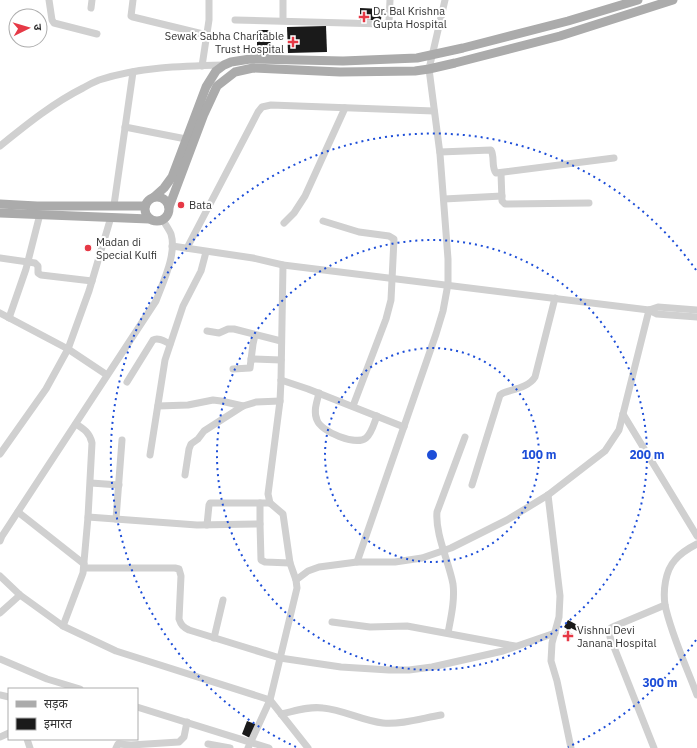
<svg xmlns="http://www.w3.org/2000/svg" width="697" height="748" viewBox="0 0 697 748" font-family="'IBM Plex Sans','Noto Sans Devanagari',sans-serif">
<rect width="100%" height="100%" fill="#fff"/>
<g fill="#1a1a1a">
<path d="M 360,8 L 382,9 L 381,20 L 360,20 Z"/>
<path d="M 326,26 L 327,52 L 288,53 L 287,27 Z"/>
<path d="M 257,30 L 271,30 L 270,56 L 257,56 Z"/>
<path d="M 568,620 L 585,629 L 583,634 L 571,628 L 569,632 L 573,634 L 570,640 L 563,636 L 567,629 L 564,627 Z"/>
<path d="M 247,721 L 258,725 L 252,739 L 242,734 Z"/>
</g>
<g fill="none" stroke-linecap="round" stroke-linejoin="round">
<g stroke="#d0d0d0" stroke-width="7">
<path d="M 49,0 L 52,20 L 54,23 L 97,34"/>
<path d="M 133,0 L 131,16 L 133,17 L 207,35"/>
<path d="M 91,8 L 92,0"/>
<path d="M 235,20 L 383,24 L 389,22 L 390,0"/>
<path d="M 283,20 L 283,0"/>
<path d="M 202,66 L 209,20 L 209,0"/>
<path d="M 125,127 L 186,139"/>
<path d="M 0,146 C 26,125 53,103 83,88 C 88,85 94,82 99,80 C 139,67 182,66 224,65"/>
<path d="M 440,152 L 491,150 C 495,157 491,167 496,173 L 614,158"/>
<path d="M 501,173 L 502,201 L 505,204 L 589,203"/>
<path d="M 444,199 L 502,196"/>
<path d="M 114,205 L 133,72"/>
<path d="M 323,221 L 359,232 L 389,236 L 394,239 L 391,300 L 386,319 L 353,406"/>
<path d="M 284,223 L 294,213 L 305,196 L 345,108"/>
<path d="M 172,246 L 253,258 L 283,265 L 649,310 L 657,314 L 697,317"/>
<path d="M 187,248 L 258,112 L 262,107 L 271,105 L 434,111"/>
<path d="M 0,258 L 35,263 L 38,266 L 38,273 L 41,275 L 92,281"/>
<path d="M 649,310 L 658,307 L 697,310"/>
<path d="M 0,313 L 68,349 L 107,375"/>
<path d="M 9,318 L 26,269 L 40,214"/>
<path d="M 207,331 L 219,333 L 228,329 L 234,329 L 281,341"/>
<path d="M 251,359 L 281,360"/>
<path d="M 233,369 L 250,368 L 253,344 L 255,335"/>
<path d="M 281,380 L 308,389 L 404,427"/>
<path d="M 127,382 L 153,340 C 158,337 164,341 170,344"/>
<path d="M 319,393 C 317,402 313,411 317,420 C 321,432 356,446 366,438 C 372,433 374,423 377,416"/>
<path d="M 158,406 L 188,405 L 213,400 L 221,401 L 243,406"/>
<path d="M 623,414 L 697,536"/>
<path d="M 0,454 L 46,389 L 68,349 L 89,291 L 111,217"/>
<path d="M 150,455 L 165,360 L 183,306 L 201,271 L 206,252"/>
<path d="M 185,475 L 189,449 L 191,444 L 198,439 L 204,431 L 243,406 L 256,402 L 280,401"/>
<path d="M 91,483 L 119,485"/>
<path d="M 472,485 L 500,395 L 503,393 C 514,389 529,387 535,377 L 555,298"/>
<path d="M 548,495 L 560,596 L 559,617 L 552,643 L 551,661 L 557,681 L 571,748"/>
<path d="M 18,512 L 84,564"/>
<path d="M 88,517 L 197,525 L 260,524 L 260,503 L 270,503"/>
<path d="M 116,519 L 122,440"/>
<path d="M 260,524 L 261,560 L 265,562 L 290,563"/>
<path d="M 207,525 L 209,505 L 210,503 L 260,503"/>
<path d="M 0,541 L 2,536 L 156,301 C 163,282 177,254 171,234 C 169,229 165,224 163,220"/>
<path d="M 697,544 C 689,548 680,554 675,560 C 665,571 663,591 665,605 C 671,634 687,668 697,695"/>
<path d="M 357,562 L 436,334 L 443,311 L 448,284 L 448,259 L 440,154 L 429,69 L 445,0"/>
<path d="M 84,568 L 175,568 L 179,569 L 181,576 L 179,619 C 181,625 183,627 189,630 L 280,658 L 341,667 L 389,670 L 409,670 L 432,667 L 503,651 L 555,633"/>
<path d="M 0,576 L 20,595 L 63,626 L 116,651 L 270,700 L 308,748"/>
<path d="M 296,580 L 308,571 L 319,567 L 357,562 L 395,562 L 422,558 L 451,548 L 507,520 L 548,495 L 605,451 L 619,430 L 649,310"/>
<path d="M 0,613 L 20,595"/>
<path d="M 332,622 L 370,627 L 407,626 L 515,646"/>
<path d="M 63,626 L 83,573 L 88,517 L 92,443 C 90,433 84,429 76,424"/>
<path d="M 448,633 C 451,617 455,600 453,584 C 449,562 435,534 437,512 L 465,437"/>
<path d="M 214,638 L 223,600"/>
<path d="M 0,659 L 47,679 L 80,689"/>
<path d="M 0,695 L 9,697"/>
<path d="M 137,707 L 269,748"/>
<path d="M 281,714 C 295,711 309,706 323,708 C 344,710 363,721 383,723 C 401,725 423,718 441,715"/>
<path d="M 0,737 L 9,733"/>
<path d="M 27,739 L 30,748"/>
<path d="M 208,744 L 230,748"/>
<path d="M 116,748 L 118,744 L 131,745 L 179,742 L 184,737 L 187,722"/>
<path d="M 248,748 L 270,700 L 297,588 L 296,580 L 290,563 L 283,514 L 270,503 L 268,494 L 280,401 L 281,380 L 283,265"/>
<path d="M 654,748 L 610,637 L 611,628 L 615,626 L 665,605"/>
</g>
<g stroke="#ababab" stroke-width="9">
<circle cx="157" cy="209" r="12"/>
<path d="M 154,197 L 164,188 L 172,177 L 206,87 L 216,71 L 224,65 L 231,62 L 250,59 L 343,61 L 417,58 L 463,48 L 568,21 L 638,0"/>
<path d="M 0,204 L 37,206 L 145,206"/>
<path d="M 169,207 L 204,114 L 217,86 L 235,72 L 253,68 L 340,72 L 415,71 L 429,69 L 455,63 L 560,36 L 673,0"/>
<path d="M 0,213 L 149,219"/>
</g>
</g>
<g fill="none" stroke="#1d4ed8" stroke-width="2" stroke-dasharray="2 4">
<circle cx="432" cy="455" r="107"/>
<circle cx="432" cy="455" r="215"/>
<path d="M696 640A322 322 0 0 1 568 747M296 747A322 322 0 1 1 696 270"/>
</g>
<g fill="#e63946" stroke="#fff" stroke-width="1.5">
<path d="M362 11h4v4h4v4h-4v4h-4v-4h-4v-4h4z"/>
<path d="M291 36h4v4h4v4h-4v4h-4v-4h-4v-4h4z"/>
<circle cx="181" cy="205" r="4"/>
<circle cx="88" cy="248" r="4"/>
<path d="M566 630h4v4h4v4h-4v4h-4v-4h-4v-4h4z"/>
</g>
<g text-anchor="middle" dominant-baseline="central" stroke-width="4" stroke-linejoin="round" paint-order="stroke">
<g font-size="11" fill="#333" stroke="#fff" text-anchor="start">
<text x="373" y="11">Dr. Bal Krishna<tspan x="373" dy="13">Gupta Hospital</tspan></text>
<text x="284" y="36" text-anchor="end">Sewak Sabha Charitable<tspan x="284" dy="13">Trust Hospital</tspan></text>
<text x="189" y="205">Bata</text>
<text x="96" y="242">Madan di<tspan x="96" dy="13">Special Kulfi</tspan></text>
<text x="577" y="630">Vishnu Devi<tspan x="577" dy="13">Janana Hospital</tspan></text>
</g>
</g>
<circle cx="432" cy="455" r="6" fill="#1d4ed8" stroke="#fff" stroke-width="2"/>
<g font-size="12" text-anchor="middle" font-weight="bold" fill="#1d4ed8" stroke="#fff" stroke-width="4" stroke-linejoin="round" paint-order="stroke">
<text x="539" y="459">100 m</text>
<text x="647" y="459">200 m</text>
<text x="660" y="687">300 m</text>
</g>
<rect x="8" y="688" width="130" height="52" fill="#ffffff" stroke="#adadad"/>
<rect x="16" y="701" width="20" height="6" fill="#ababab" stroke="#adadad"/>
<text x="44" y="708" font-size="12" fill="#333333">सड़क</text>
<rect x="16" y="718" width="20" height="12" fill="#1a1a1a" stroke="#adadad"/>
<text x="44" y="728" font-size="12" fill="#333333">इमारत</text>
<g transform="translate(28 28) rotate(85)"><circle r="19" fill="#ffffff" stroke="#adadad"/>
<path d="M0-3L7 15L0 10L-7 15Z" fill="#e63946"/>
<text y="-6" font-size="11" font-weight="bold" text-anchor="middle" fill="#333333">उ</text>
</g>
</svg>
